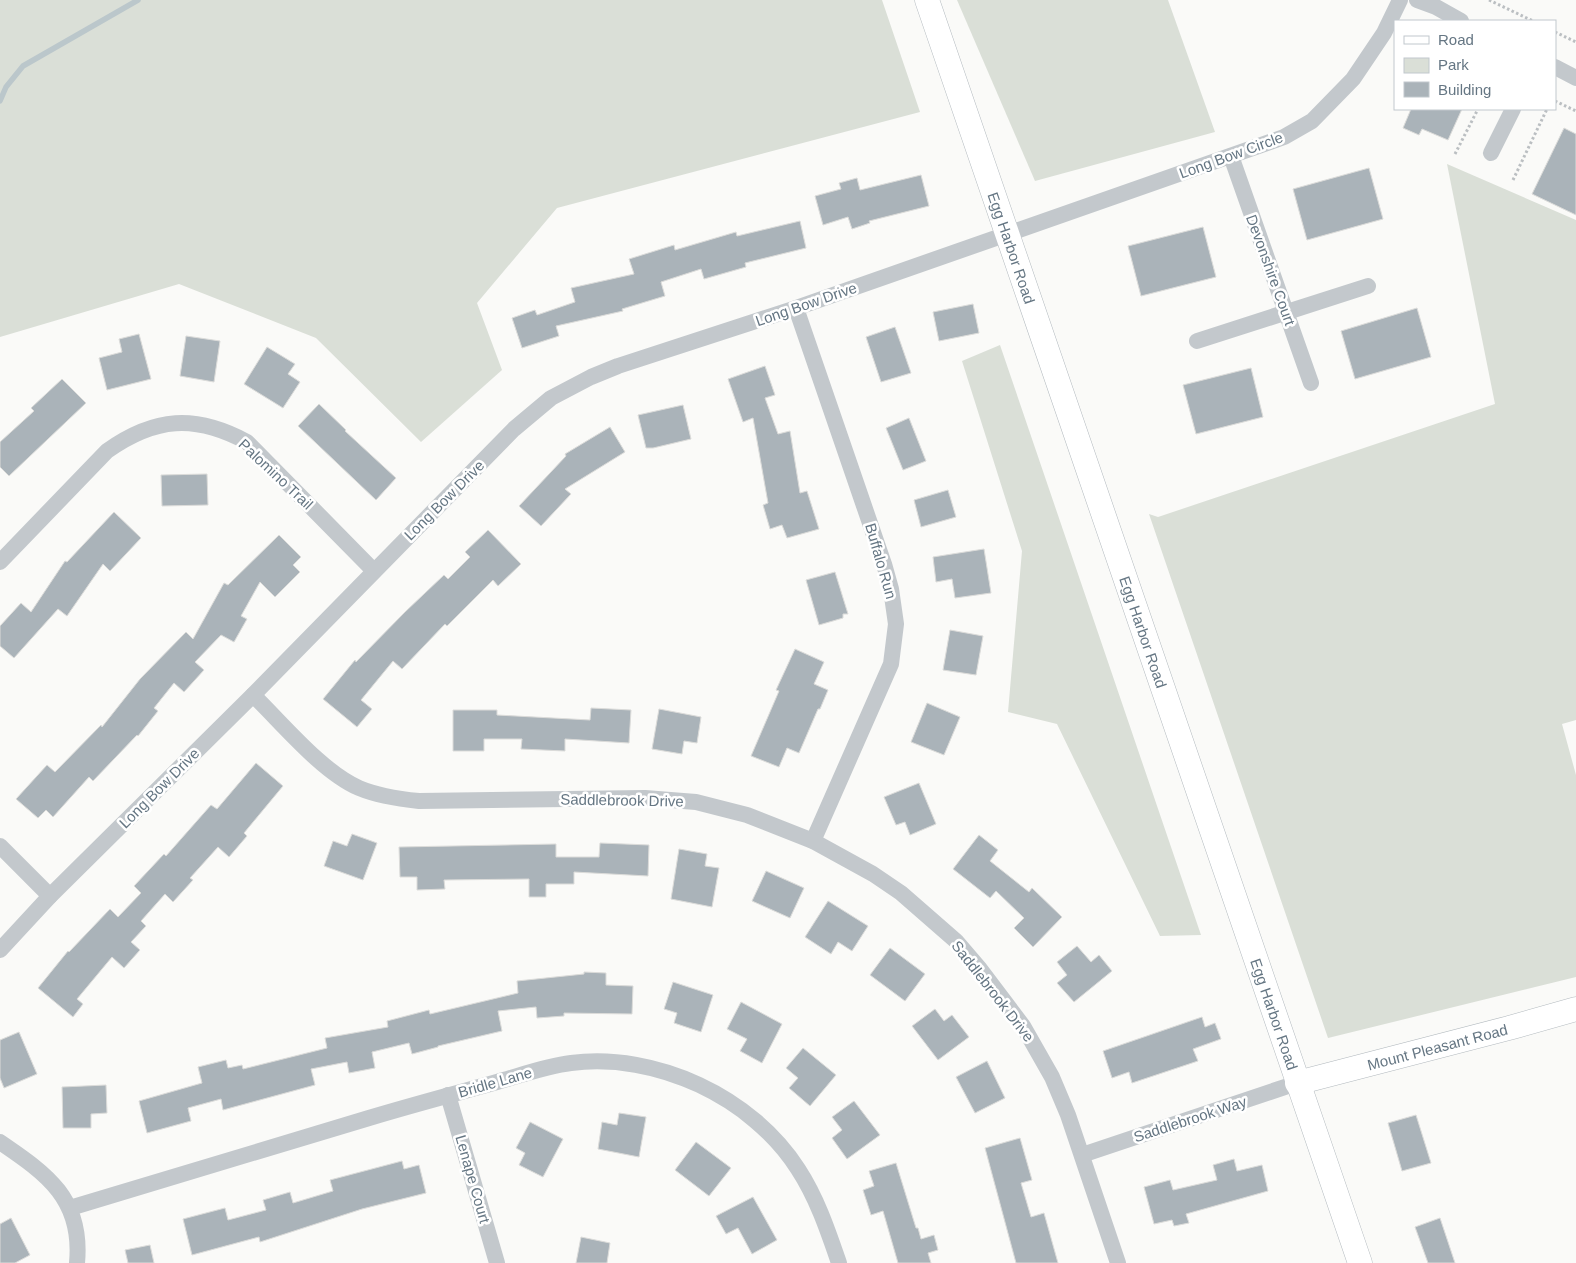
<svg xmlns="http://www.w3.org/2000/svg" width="1576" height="1263" viewBox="0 0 1576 1263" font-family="Helvetica,sans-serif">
<rect width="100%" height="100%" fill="#fafaf8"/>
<g fill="#dadfd7">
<path d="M 0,0 L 882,0 L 920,112 L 557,208 L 477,303 L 502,370 L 421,442 L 316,338 L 179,284 L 0,337 Z"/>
<path d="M 957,0 L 1168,0 L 1215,132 L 1035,181 Z"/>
<path d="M 1447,164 L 1576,220 L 1576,720 L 1562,724 L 1576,775 L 1576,977 L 1328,1038 L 1149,514 L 1158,517 L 1495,404 Z"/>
<path d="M 1000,345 L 1201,935 L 1160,936 L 1057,724 L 1008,712 L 1022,551 L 962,361 Z"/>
</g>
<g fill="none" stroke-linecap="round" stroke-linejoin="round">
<path stroke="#bbc7cb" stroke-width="5.5" d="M 0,101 L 6,87 L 23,66 L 138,0"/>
</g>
<g fill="#aab3b9" stroke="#dcdcda">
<path d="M 1411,109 L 1462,109 L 1448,140 L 1422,129 L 1419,135 L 1403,128 Z"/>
<path d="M 1564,128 L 1576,134 L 1576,215 L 1532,194 Z"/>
<path d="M 1369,168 L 1383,219 L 1307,240 L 1293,189 Z"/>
<path d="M 921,175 L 929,206 L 869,221 L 870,223 L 852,229 L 848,217 L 823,225 L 815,196 L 841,189 L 839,183 L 857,178 L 860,190 Z"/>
<path d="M 800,221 L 806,248 L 745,263 L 746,267 L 704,279 L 701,269 L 661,282 L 665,296 L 622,309 L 623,311 L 556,326 L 559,336 L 522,348 L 512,318 L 535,310 L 537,315 L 575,302 L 571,288 L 634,274 L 629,259 L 674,245 L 675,250 L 736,232 L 737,236 Z"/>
<path d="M 1203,227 L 1216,277 L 1141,296 L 1128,246 Z"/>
<path d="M 973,304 L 979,333 L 939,341 L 933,312 Z"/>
<path d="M 1417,308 L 1431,357 L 1355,379 L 1341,331 Z"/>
<path d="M 895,327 L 911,373 L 881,382 L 866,337 Z"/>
<path d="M 139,334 L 151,379 L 107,390 L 99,358 L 122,352 L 119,339 Z"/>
<path d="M 186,336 L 220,341 L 214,382 L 180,376 Z"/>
<path d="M 267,347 L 295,364 L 288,374 L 300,382 L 283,408 L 244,384 Z"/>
<path d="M 765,366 L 775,395 L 765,398 L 778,434 L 790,431 L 800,493 L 807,491 L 819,529 L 787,538 L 782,525 L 770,529 L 763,505 L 768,503 L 753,418 L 743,422 L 728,379 Z"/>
<path d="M 1251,368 L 1263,417 L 1196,434 L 1183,385 Z"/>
<path d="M 62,379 L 86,403 L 9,476 L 0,467 L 0,442 L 34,411 L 31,408 Z"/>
<path d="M 319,404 L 346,430 L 345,431 L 396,478 L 376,500 L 298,426 Z"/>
<path d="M 683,405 L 691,439 L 653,448 L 646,448 L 638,415 Z"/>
<path d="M 909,418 L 926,461 L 903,470 L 886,428 Z"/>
<path d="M 610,427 L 625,452 L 565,489 L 571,494 L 541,526 L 519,506 L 566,456 L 565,454 Z"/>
<path d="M 207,474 L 208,505 L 162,506 L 161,475 Z"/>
<path d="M 948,490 L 956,517 L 921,527 L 914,500 Z"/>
<path d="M 114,512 L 141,538 L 110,571 L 103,564 L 67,616 L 58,609 L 14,658 L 0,646 L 0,626 L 21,603 L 31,612 L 65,561 L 67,562 Z"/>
<path d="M 488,530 L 521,564 L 498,586 L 493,580 L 447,626 L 445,624 L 402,669 L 393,661 L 361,700 L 372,709 L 357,727 L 323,699 L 355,660 L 356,662 L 405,612 L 444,575 L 448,579 L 470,557 L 465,552 Z"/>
<path d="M 279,535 L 301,557 L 293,565 L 300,572 L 275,597 L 260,582 L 241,616 L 247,619 L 234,642 L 221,635 L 195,662 L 204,670 L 184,692 L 174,683 L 154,708 L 158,711 L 138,736 L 137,735 L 93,781 L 89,777 L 53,817 L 46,810 L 38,818 L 16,799 L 47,765 L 55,772 L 101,725 L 102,727 L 140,679 L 186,632 L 193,639 L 224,583 L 228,585 Z"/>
<path d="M 984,549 L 991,593 L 955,598 L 952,579 L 936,582 L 933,557 Z"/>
<path d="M 835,572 L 848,614 L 843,614 L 843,618 L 819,625 L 806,580 Z"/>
<path d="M 950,630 L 983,636 L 976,675 L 943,670 Z"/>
<path d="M 795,649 L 824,662 L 814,684 L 828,690 L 820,709 L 818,709 L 799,753 L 787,748 L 779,767 L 751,756 L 779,691 L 776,690 Z"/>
<path d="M 927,703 L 960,717 L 944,755 L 911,742 Z"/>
<path d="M 591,708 L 631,710 L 629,743 L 565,739 L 565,751 L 521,749 L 522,739 L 484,739 L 484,751 L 453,751 L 453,710 L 497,710 L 497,715 L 590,720 Z"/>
<path d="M 659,709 L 701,717 L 697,743 L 684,741 L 682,754 L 652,749 Z"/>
<path d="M 256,763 L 283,786 L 244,833 L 247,836 L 229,857 L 218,847 L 190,878 L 193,880 L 173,902 L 165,894 L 141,921 L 146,926 L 131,942 L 140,950 L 124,968 L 112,957 L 77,999 L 83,1004 L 73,1017 L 38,988 L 68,951 L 69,952 L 110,909 L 118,917 L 141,893 L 134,886 L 164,854 L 166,856 L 211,805 L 217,809 Z"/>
<path d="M 919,783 L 936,824 L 910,835 L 905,822 L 896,825 L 884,797 Z"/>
<path d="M 352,834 L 377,843 L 363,880 L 324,866 L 333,841 L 347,846 Z"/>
<path d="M 979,835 L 998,850 L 990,861 L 1029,892 L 1032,888 L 1062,917 L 1033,947 L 1014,928 L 1024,918 L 996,891 L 990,898 L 953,869 Z"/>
<path d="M 600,843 L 649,845 L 648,876 L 574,872 L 574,884 L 546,884 L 546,897 L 529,897 L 529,879 L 444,880 L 445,889 L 417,890 L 417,877 L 400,877 L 399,847 L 556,844 L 556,857 L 599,857 Z"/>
<path d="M 679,849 L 707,854 L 705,866 L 719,868 L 712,907 L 671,899 Z"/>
<path d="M 766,871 L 804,888 L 790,918 L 752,901 Z"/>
<path d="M 828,901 L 868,926 L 852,951 L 838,942 L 831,954 L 805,937 Z"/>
<path d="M 1077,946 L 1091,962 L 1099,955 L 1112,971 L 1074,1002 L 1057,983 L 1067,975 L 1057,962 Z"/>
<path d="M 890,948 L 925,974 L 905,1001 L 870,975 Z"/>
<path d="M 584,972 L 606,973 L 606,985 L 633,986 L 632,1014 L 564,1013 L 564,1016 L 537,1018 L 536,1007 L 498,1011 L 502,1031 L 438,1046 L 438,1047 L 412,1054 L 409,1043 L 372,1052 L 375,1068 L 349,1073 L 347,1062 L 311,1069 L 315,1085 L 223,1110 L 221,1099 L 188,1108 L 191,1121 L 147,1133 L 139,1101 L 202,1083 L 198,1067 L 226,1060 L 228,1068 L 242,1065 L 243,1069 L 327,1048 L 325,1038 L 388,1027 L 387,1021 L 429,1010 L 430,1014 L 518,993 L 517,981 L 584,974 Z"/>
<path d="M 673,982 L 713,995 L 701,1032 L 674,1023 L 677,1013 L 664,1009 Z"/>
<path d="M 741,1002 L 782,1024 L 762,1063 L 740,1051 L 747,1039 L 727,1029 Z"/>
<path d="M 935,1009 L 944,1021 L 952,1015 L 969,1037 L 938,1060 L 912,1026 Z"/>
<path d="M 1202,1017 L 1205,1027 L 1215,1023 L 1221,1039 L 1193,1049 L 1198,1061 L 1132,1083 L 1129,1072 L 1112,1078 L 1103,1051 Z"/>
<path d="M 19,1032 L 37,1074 L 4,1088 L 0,1078 L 0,1040 Z"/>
<path d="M 803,1048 L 836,1075 L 810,1106 L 789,1088 L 798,1078 L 786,1068 Z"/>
<path d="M 987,1061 L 1005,1098 L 975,1113 L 956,1077 Z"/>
<path d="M 106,1085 L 107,1113 L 91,1114 L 91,1128 L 63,1128 L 62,1087 Z"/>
<path d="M 854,1101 L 880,1135 L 847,1159 L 832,1138 L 842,1130 L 832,1117 Z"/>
<path d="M 619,1113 L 646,1117 L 639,1157 L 598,1149 L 602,1122 L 617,1125 Z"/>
<path d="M 1416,1115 L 1431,1163 L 1402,1171 L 1388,1123 Z"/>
<path d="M 530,1122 L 563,1139 L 543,1177 L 519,1165 L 525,1153 L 516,1148 Z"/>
<path d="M 1020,1138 L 1032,1180 L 1021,1183 L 1031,1217 L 1044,1213 L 1058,1263 L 1016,1263 L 985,1148 Z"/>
<path d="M 696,1142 L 731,1168 L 709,1196 L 675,1170 Z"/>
<path d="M 1234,1159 L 1237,1171 L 1262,1165 L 1268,1191 L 1186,1214 L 1189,1223 L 1174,1226 L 1172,1220 L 1154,1224 L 1144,1187 L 1170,1180 L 1173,1190 L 1217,1180 L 1213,1165 Z"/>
<path d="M 402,1161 L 404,1169 L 419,1165 L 426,1193 L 362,1209 L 260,1242 L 259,1237 L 192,1255 L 183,1219 L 225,1208 L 228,1220 L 266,1210 L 263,1200 L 290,1192 L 293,1203 L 333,1191 L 330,1180 Z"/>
<path d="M 896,1163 L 916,1228 L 918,1228 L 921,1239 L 934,1235 L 938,1250 L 928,1253 L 931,1263 L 898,1263 L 883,1211 L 871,1215 L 863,1190 L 874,1186 L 869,1171 Z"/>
<path d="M 753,1197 L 777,1240 L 752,1254 L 738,1228 L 726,1234 L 716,1216 Z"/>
<path d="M 11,1218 L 30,1255 L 15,1263 L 0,1263 L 0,1224 Z"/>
<path d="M 1440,1218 L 1455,1263 L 1428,1263 L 1415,1227 Z"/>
<path d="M 581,1237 L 610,1243 L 607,1263 L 576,1263 Z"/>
<path d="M 150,1245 L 154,1263 L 128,1263 L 125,1250 Z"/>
</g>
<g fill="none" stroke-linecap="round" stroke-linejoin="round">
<defs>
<g id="secondary">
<path id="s1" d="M 927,0 L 1360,1263"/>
<path id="s2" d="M 1297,1083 L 1509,1028 L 1576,1009"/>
</g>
</defs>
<use href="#secondary" stroke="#b3babf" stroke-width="25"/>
<g stroke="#bbbfc2" stroke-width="3" stroke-dasharray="2.5 2.5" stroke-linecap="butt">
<path d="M 1489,0 L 1533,21"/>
<path d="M 1555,32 L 1576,42"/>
<path d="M 1555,101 L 1576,111"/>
<path d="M 1455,154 L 1478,109"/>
<path d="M 1513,180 L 1547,109"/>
</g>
<g stroke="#c3c8cc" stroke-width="16">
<path d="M 1417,0 L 1436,7 L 1461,21"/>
<path d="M 1555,67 L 1576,78"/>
<path d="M 1491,153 L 1513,109"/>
<path d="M 1231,156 L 1311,383"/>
<path d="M 796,308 L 884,564 L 891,589 L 896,624 L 891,664 L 813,841"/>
<path d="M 1197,341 L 1368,286"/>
<path d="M 0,562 L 107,451 C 155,417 195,414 247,442 L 374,571"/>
<path d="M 253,695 C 282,723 322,772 359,788 C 378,796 399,799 419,801 L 645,798 L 696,802 L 747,815 L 813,841 L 873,874 L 901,893 L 956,941 L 980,969 L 1023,1026 L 1052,1077 L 1068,1115 L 1118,1263"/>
<path d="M 0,846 L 50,896"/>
<path d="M 0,950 L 50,896 L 253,695 L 514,429 L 551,398 L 591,377 L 618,366 L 796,308 L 1284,137 L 1312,121 L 1353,79 L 1384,33 L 1400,0"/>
<path d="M 448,1095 L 497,1263"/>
<path d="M 0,1142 C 47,1174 83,1199 77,1263"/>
<path d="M 1082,1155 L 1297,1083"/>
<path d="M 70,1208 C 169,1178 269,1148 369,1118 C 412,1105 454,1094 497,1082 C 522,1075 546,1066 571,1063 C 656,1052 752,1097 798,1169 C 817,1198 828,1231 839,1263"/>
</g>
<use href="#secondary" stroke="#fff" stroke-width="24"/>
</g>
<g text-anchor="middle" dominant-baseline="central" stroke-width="5" stroke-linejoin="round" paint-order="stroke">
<g font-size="15" fill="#657683" stroke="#fff">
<text transform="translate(1231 155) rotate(-20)">Long Bow Circle</text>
<text stroke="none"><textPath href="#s1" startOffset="262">Egg Harbor Road</textPath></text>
<text transform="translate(1271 270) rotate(70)">Devonshire Court</text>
<text transform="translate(806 304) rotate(-19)">Long Bow Drive</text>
<text transform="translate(276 474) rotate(43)">Palomino Trail</text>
<text transform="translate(444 500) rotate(-45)">Long Bow Drive</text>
<text transform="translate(881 561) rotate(74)">Buffalo Run</text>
<text stroke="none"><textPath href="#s1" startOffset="668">Egg Harbor Road</textPath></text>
<text transform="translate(159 788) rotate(-45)">Long Bow Drive</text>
<text transform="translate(622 800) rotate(1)">Saddlebrook Drive</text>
<text transform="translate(993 991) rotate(52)">Saddlebrook Drive</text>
<text stroke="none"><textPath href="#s1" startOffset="1072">Egg Harbor Road</textPath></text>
<text stroke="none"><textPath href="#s2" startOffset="145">Mount Pleasant Road</textPath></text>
<text transform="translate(495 1082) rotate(-16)">Bridle Lane</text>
<text transform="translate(1190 1119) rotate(-18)">Saddlebrook Way</text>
<text transform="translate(473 1179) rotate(74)">Lenape Court</text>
</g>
</g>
<rect x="1394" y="20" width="162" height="90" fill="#ffffff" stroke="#c1c8cd"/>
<rect x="1404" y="36" width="25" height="8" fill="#ffffff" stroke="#c1c8cd"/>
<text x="1438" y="45" font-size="15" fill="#657683">Road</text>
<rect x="1404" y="58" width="25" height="15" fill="#dadfd7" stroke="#c1c8cd"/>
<text x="1438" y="70" font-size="15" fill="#657683">Park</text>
<rect x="1404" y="82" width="25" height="15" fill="#aab3b9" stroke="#c1c8cd"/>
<text x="1438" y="95" font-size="15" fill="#657683">Building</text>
</svg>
